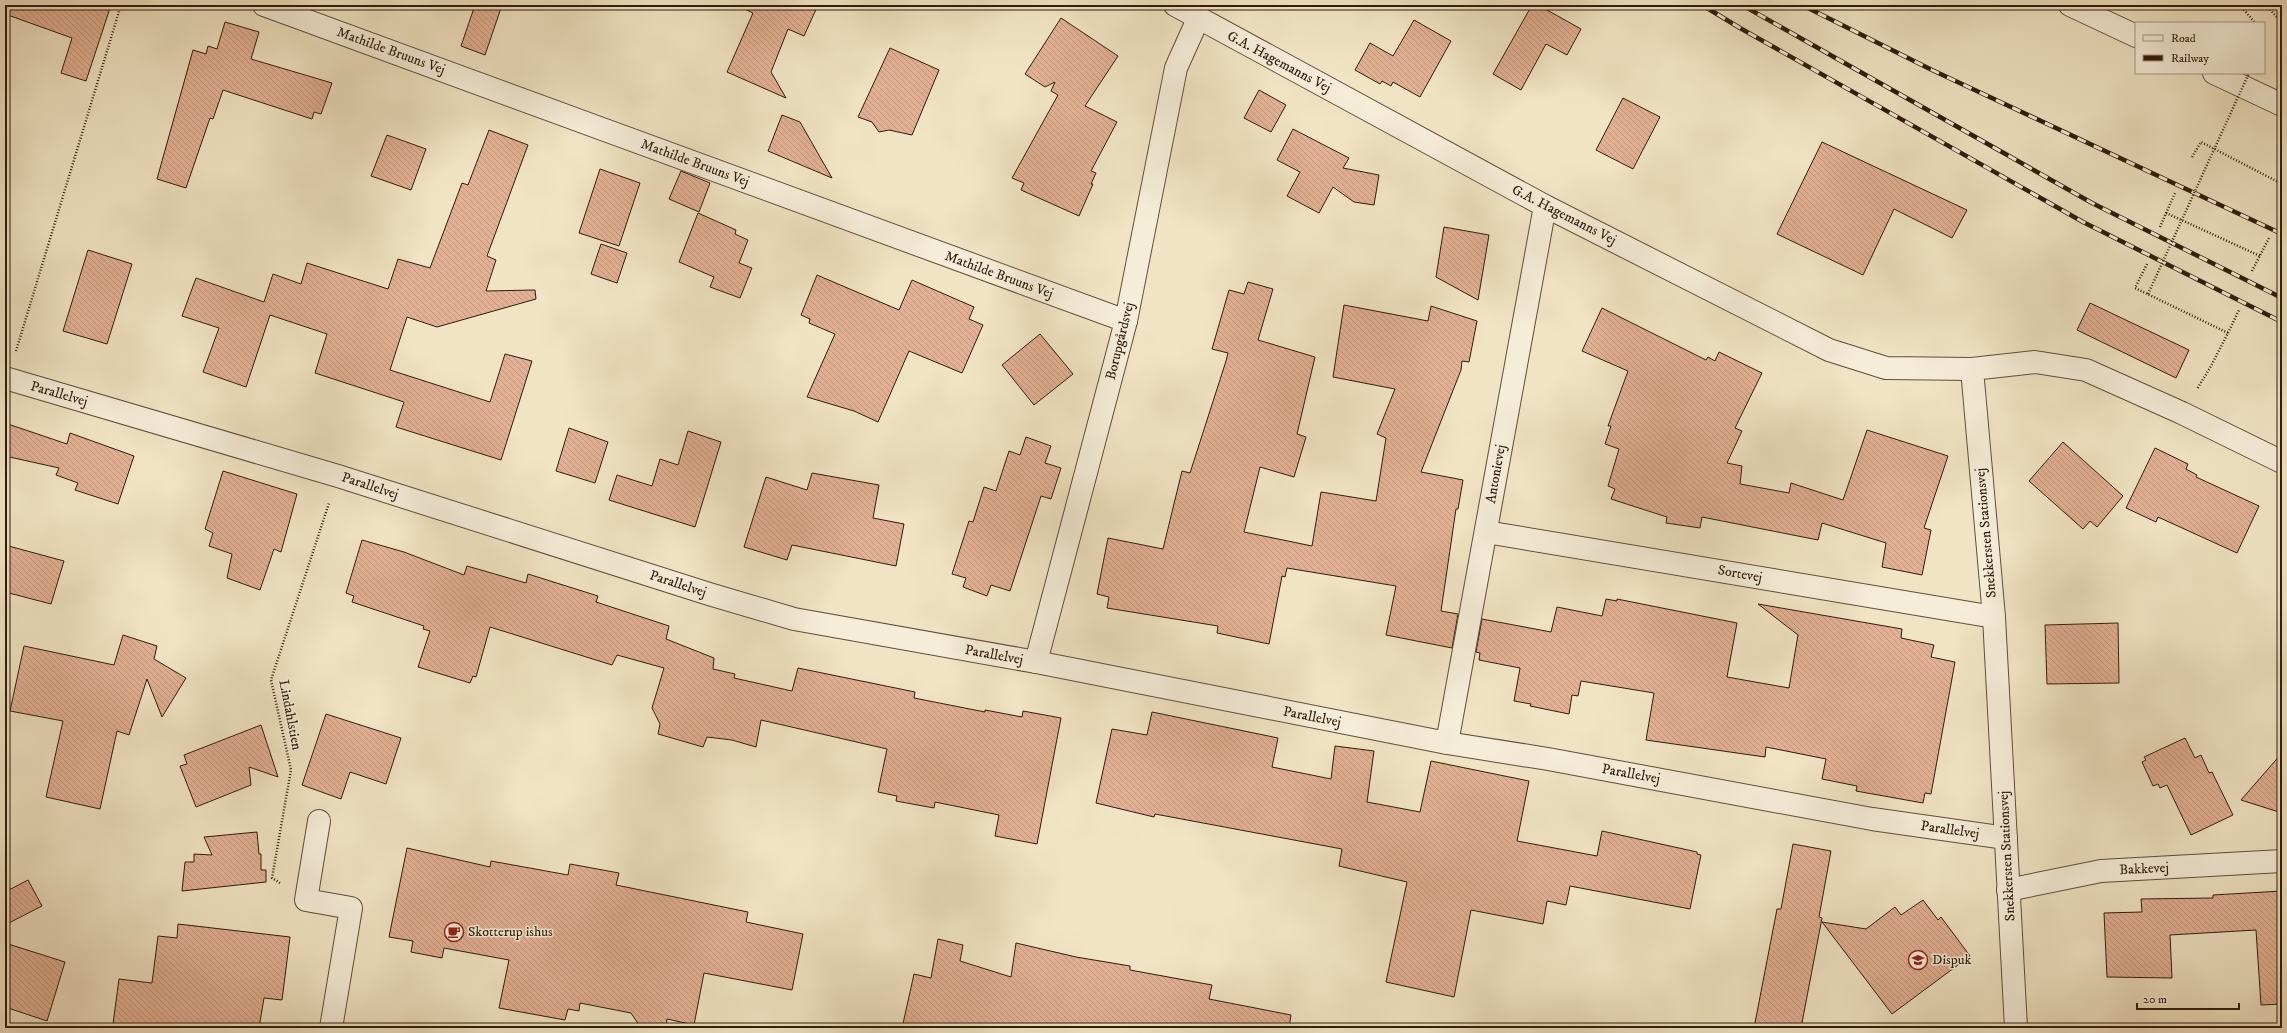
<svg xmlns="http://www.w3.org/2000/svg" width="2287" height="1033" viewBox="0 0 2287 1033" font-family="'IM FELL DW Pica',serif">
<defs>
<pattern id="building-back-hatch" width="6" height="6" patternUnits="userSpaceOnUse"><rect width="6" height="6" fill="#e2b094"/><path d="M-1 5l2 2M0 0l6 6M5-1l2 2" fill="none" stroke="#c2977e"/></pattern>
</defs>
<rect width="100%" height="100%" fill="#f1e4c4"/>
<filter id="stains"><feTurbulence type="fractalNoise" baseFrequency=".005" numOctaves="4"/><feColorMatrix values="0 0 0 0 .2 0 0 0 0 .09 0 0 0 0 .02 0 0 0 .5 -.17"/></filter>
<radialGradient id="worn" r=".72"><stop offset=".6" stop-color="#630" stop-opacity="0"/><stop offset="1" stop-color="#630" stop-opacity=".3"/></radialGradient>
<g fill="url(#building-back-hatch)" stroke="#301c0a">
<path d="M 5,5 L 111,5 L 86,81 L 61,73 L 72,38 L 5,14 Z"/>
<path d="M 475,5 L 502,5 L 485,55 L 461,46 Z"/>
<path d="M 736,5 L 818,5 L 804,36 L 788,29 L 771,72 L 786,98 L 727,72 L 753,13 Z"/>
<path d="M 1532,5 L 1538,5 L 1581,29 L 1567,55 L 1546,44 L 1521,90 L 1493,74 Z"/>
<path d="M 1061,18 L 1118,56 L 1085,106 L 1117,122 L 1091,171 L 1096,173 L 1091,184 L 1093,184 L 1079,216 L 1021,190 L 1024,183 L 1012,178 L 1058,95 L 1051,91 L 1055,82 L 1045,87 L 1025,74 Z"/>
<path d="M 1414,20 L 1451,41 L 1420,97 L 1393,82 L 1391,86 L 1382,81 L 1380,84 L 1355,70 L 1370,43 L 1393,56 Z"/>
<path d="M 225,22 L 259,32 L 251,59 L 332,83 L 321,114 L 314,112 L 312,119 L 223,90 L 213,119 L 210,118 L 186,188 L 157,179 L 193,50 L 206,54 L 208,46 L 217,49 Z"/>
<path d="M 890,48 L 939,70 L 912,135 L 889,130 L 879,132 L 872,122 L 858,117 Z"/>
<path d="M 1259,90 L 1286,105 L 1271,132 L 1244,118 Z"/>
<path d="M 1623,98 L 1660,117 L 1633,169 L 1596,150 Z"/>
<path d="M 782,115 L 800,122 L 832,178 L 768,151 Z"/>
<path d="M 1293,129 L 1349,158 L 1343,168 L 1379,175 L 1374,205 L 1354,202 L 1333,187 L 1319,213 L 1287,196 L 1300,172 L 1277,160 Z"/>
<path d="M 489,130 L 528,145 L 487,256 L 496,260 L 486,291 L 535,290 L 536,299 L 437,327 L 407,317 L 390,370 L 490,402 L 505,354 L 532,361 L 501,460 L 396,427 L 404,402 L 315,373 L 327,334 L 270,315 L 246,387 L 203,372 L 219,328 L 182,316 L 196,278 L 264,302 L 273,274 L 301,284 L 307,263 L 388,289 L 398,259 L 430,268 L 462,183 L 468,185 Z"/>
<path d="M 387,135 L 426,149 L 411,190 L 371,176 Z"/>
<path d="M 1822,142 L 1967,210 L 1952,238 L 1894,209 L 1863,275 L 1777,234 Z"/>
<path d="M 600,169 L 640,183 L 619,246 L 579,233 Z"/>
<path d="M 681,171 L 710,183 L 699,212 L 669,199 Z"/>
<path d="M 698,213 L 736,230 L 735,234 L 748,240 L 739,263 L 752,268 L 740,298 L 710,287 L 714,277 L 679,262 Z"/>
<path d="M 1444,227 L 1489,235 L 1478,300 L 1436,277 Z"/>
<path d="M 601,244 L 627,253 L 617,283 L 591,274 Z"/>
<path d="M 88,250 L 132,264 L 107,344 L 63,331 Z"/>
<path d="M 817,275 L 899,310 L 912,280 L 974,307 L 969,319 L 983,325 L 962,373 L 909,351 L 878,422 L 854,411 L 807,397 L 835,334 L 809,323 L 810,319 L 801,315 Z"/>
<path d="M 1248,282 L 1273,289 L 1258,340 L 1315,357 L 1297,434 L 1306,437 L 1294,477 L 1260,467 L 1244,532 L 1312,546 L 1321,492 L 1376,501 L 1386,438 L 1377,434 L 1395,389 L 1333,377 L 1344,305 L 1428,321 L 1431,306 L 1477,321 L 1469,362 L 1462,361 L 1461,370 L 1421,472 L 1463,480 L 1458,509 L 1456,509 L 1441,611 L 1458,614 L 1452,648 L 1386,635 L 1396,586 L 1287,568 L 1285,577 L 1282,576 L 1269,644 L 1217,633 L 1218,626 L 1107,608 L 1109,597 L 1097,594 L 1108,538 L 1163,549 L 1182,471 L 1190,473 L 1226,361 L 1228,353 L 1212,349 L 1229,290 L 1244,294 Z"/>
<path d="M 2090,303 L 2189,350 L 2176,378 L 2077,330 Z"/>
<path d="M 1602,308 L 1706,360 L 1708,357 L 1715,361 L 1719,352 L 1762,373 L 1735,428 L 1742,431 L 1727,463 L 1742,466 L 1740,484 L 1789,493 L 1791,483 L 1843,500 L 1867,430 L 1948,456 L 1924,528 L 1931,530 L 1922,575 L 1882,567 L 1886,543 L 1822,523 L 1818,540 L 1702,517 L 1700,528 L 1666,523 L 1667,517 L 1611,499 L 1615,489 L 1608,486 L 1619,449 L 1605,444 L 1611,426 L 1608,426 L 1628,371 L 1582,351 Z"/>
<path d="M 1040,334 L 1073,374 L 1034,405 L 1002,365 Z"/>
<path d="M 5,423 L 67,444 L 70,433 L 134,456 L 118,504 L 75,490 L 78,483 L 56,475 L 59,468 L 5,456 Z"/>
<path d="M 569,428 L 608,442 L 595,483 L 556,471 Z"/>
<path d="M 688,431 L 721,442 L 695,527 L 609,500 L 617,475 L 652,486 L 660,459 L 678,465 Z"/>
<path d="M 1026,437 L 1051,446 L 1045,463 L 1061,468 L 1051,499 L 1041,496 L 1010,591 L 991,585 L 987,596 L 963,587 L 966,578 L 952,574 L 969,521 L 973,522 L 984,487 L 996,491 L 1009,451 L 1020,455 Z"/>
<path d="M 2063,442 L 2123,496 L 2097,527 L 2090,521 L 2083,529 L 2029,481 Z"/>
<path d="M 2155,448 L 2188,464 L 2186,469 L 2197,475 L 2196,477 L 2259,506 L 2237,553 L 2158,517 L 2156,522 L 2126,508 Z"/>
<path d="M 223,471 L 297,494 L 281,552 L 274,549 L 260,590 L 227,578 L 232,554 L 209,546 L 213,533 L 205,529 Z"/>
<path d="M 812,473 L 879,485 L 873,518 L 904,524 L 896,566 L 792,545 L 787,560 L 744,547 L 766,477 L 807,490 Z"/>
<path d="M 362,540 L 404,552 L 464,575 L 467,566 L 526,583 L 528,574 L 598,596 L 596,602 L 669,626 L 666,639 L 714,658 L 713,669 L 735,674 L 734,678 L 792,691 L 798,668 L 915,692 L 914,698 L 985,712 L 985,710 L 1022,717 L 1023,711 L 1061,718 L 1037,844 L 995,836 L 999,815 L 935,802 L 934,808 L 896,801 L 897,796 L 878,792 L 887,749 L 761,720 L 756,747 L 732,740 L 707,737 L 703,747 L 658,734 L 660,724 L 652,708 L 664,668 L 617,655 L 612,665 L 490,627 L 476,677 L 473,676 L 470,683 L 418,667 L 430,631 L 423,629 L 424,626 L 352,602 L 354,596 L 346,593 Z"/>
<path d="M 5,545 L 64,561 L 51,604 L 5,592 Z"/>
<path d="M 1606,599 L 1617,601 L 1617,599 L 1737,623 L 1727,677 L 1789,688 L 1798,635 L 1758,604 L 1902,629 L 1901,638 L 1934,645 L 1931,657 L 1955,662 L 1931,794 L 1925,793 L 1923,803 L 1856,791 L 1857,786 L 1822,779 L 1826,759 L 1766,747 L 1765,757 L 1646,740 L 1654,693 L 1581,681 L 1578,696 L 1572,695 L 1569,714 L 1530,706 L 1531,704 L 1514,701 L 1520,668 L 1479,660 L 1480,653 L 1476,652 L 1482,619 L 1551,632 L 1557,607 L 1602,616 Z"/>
<path d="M 2118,623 L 2119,683 L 2047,684 L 2045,625 Z"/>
<path d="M 123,635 L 157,646 L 154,659 L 186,678 L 162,717 L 147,679 L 129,735 L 117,731 L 100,809 L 46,797 L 63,721 L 10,711 L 24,646 L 114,665 Z"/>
<path d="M 1152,712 L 1278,738 L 1272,767 L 1331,779 L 1335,746 L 1374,751 L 1367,802 L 1420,812 L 1431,761 L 1529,781 L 1517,841 L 1597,856 L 1602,831 L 1697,852 L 1697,854 L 1701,855 L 1690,909 L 1570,886 L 1566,905 L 1547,901 L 1543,924 L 1471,910 L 1454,997 L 1386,982 L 1407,882 L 1339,866 L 1342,849 L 1155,814 L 1154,817 L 1096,803 L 1112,729 L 1147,735 Z"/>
<path d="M 326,714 L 401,738 L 386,784 L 350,772 L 341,799 L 302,785 Z"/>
<path d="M 261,725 L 278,777 L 249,767 L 251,785 L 196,807 L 180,766 L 187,764 L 184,755 Z"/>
<path d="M 2185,738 L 2195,758 L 2201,755 L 2209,773 L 2212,772 L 2233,815 L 2191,835 L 2167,785 L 2160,788 L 2158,784 L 2153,786 L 2142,762 L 2146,760 L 2144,757 Z"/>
<path d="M 2282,753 L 2282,813 L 2241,800 Z"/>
<path d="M 257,832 L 259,854 L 261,854 L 261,870 L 266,870 L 266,882 L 182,891 L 185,862 L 194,862 L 194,854 L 212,855 L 204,837 Z"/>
<path d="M 1793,844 L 1831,851 L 1819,917 L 1822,918 L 1801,1028 L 1754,1028 L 1777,909 L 1781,909 Z"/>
<path d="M 407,848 L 490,867 L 491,861 L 568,875 L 570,864 L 619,873 L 616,885 L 748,912 L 746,922 L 803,934 L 792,990 L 704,973 L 694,1025 L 667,1019 L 666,1028 L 641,1028 L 631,1013 L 580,1003 L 579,1011 L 568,1009 L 565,1020 L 499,1008 L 509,960 L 444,948 L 442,958 L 411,952 L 413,941 L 389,937 Z"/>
<path d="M 28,880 L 42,906 L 5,925 L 5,892 Z"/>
<path d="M 2282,891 L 2282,1004 L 2261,1005 L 2256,930 L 2170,935 L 2172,978 L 2107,977 L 2104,913 L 2142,912 L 2141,899 L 2213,898 L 2213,895 Z"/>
<path d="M 1923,900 L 1938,920 L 1941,917 L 1970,956 L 1892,1014 L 1822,922 L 1866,929 L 1895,907 L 1901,915 Z"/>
<path d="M 178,924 L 290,937 L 282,1000 L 264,998 L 259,1028 L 137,1028 L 113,1024 L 119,979 L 152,983 L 158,936 L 177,938 Z"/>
<path d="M 938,939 L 963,945 L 960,961 L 1011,977 L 1016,943 L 1076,957 L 1130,966 L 1130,970 L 1212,985 L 1209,999 L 1291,1015 L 1289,1028 L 902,1028 L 914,974 L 931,978 Z"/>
<path d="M 5,943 L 65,962 L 47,1021 L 5,1007 Z"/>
</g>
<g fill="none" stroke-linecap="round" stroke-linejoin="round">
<defs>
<g id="minor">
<path d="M 264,5 L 1126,321"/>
<path d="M 1175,5 L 1545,206 L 1829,350 L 1886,368 L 1972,369"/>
<path d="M 2070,5 L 2136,36"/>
<path d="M 2214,73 L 2282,105"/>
<path d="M 5,378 L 338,476 L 709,594 L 794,619 L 1036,662 L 1447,743 L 1548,759 L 1872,819 L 2006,838"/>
<path d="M 1486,532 L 1994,617"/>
<path d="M 1036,662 L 1126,321 L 1176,68 L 1198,19"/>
<path d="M 1447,743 L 1545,206"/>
<path d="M 319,821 L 306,900 L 351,908 L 331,1028"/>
<path d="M 2008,890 L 2101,871 L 2282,861"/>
<path d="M 2016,1028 L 1994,617 L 1972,369 L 2035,362 L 2086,370 L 2182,413 L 2282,462"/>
</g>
</defs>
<use href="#minor" stroke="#604e38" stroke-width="24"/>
<g stroke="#301c0a" stroke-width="2.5" stroke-dasharray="1 2" stroke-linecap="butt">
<path d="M 2240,5 L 2255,23"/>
<path d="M 2266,5 L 2282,23"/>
<path d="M 2192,157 L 2201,142 L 2282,184"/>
<path d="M 2166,213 L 2260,256"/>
<path d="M 2160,227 L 2175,193"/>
<path d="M 2147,264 L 2135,288 L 2228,333 L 2210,368 L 2197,389"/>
<path d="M 2252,271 L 2269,238"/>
<path d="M 2228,333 L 2239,310"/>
<path d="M 16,351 L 121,5"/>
<path d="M 280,883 L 272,878 L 291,770 L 271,680 L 329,503"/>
</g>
<use href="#minor" stroke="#f6edd9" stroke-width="22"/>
<defs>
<g id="rail">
<path d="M 1702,5 L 1740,28 L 2083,222 L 2282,322"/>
<path d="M 1742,5 L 2092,203 L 2282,298"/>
<path d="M 1802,5 L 1932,70 L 2282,234"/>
</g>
</defs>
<use href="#rail" stroke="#301c0a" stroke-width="4.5"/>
<use href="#rail" stroke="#f6edd9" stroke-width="3" stroke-dasharray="9" stroke-linecap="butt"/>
<path stroke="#301c0a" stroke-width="2.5" stroke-dasharray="1 2" stroke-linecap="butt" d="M 2148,294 L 2249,73"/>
</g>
<defs>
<symbol id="cafe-ring" viewBox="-11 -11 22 22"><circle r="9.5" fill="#f6edd9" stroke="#8f2418" stroke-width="1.5"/><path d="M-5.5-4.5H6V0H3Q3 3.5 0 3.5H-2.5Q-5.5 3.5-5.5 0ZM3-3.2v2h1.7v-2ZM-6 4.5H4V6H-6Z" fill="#8f2418"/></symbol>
<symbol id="school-ring" viewBox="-11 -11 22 22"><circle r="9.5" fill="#f6edd9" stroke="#8f2418" stroke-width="1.5"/><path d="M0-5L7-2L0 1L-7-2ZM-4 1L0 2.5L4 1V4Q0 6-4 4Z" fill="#8f2418"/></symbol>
</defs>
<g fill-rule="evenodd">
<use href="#cafe-ring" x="443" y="921" width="22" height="22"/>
<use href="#school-ring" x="1907" y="949" width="22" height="22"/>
</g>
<g text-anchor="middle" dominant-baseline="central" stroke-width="3" stroke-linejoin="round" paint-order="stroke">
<g font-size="14" fill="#301c0a" stroke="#f6edd9">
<text transform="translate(391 51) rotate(20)">Mathilde Bruuns Vej</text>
<text transform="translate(1279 62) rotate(28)">G.A. Hagemanns Vej</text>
<text transform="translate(695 163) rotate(20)">Mathilde Bruuns Vej</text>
<text transform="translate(1564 215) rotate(27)">G.A. Hagemanns Vej</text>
<text transform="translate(999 275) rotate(20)">Mathilde Bruuns Vej</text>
<text transform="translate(1120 341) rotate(-76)">Borupgårdsvej</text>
<text transform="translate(59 394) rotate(16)">Parallelvej</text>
<text transform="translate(1496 474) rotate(-80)">Antonievej</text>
<text transform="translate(370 486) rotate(18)">Parallelvej</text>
<text transform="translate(1986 533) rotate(-95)">Snekkersten Stationsvej</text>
<text transform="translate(1740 574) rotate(10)">Sortevej</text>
<text transform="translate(678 584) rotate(18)">Parallelvej</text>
<text transform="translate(994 655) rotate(10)">Parallelvej</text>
<text transform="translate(290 715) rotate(79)">Lindahlstien</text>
<text transform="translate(1312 717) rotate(11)">Parallelvej</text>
<text transform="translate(1631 774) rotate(10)">Parallelvej</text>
<text transform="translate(1950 830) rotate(8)">Parallelvej</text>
<text transform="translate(2007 856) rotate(-93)">Snekkersten Stationsvej</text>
<text transform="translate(2144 869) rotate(-3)">Bakkevej</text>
</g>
<g font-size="14" fill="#301c0a" stroke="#f6edd9" text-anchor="start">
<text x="468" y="932">Skotterup ishus</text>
<text x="1932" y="960">Dispuk</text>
</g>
</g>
<rect width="2287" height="1033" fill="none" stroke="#f1e4c4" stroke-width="20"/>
<rect x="6" y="6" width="2275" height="1021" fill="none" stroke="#301c0a" stroke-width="2"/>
<rect x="10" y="10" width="2267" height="1013" fill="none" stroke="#301c0a"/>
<rect x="2135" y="22" width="130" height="52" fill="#f6edd9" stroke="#a79986"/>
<rect x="2143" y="35" width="20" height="6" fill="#f6edd9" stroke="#a79986"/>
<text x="2171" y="42" font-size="12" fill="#301c0a">Road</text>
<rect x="2143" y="55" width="20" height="6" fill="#301c0a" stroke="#a79986"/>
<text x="2171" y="62" font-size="12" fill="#301c0a">Railway</text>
<path d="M2137 1003v6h102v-6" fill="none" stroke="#301c0a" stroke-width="2"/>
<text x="2143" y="1003" font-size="12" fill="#301c0a" stroke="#f6edd9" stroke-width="3" paint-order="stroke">20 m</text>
<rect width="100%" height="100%" filter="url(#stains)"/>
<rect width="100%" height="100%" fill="url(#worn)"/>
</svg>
